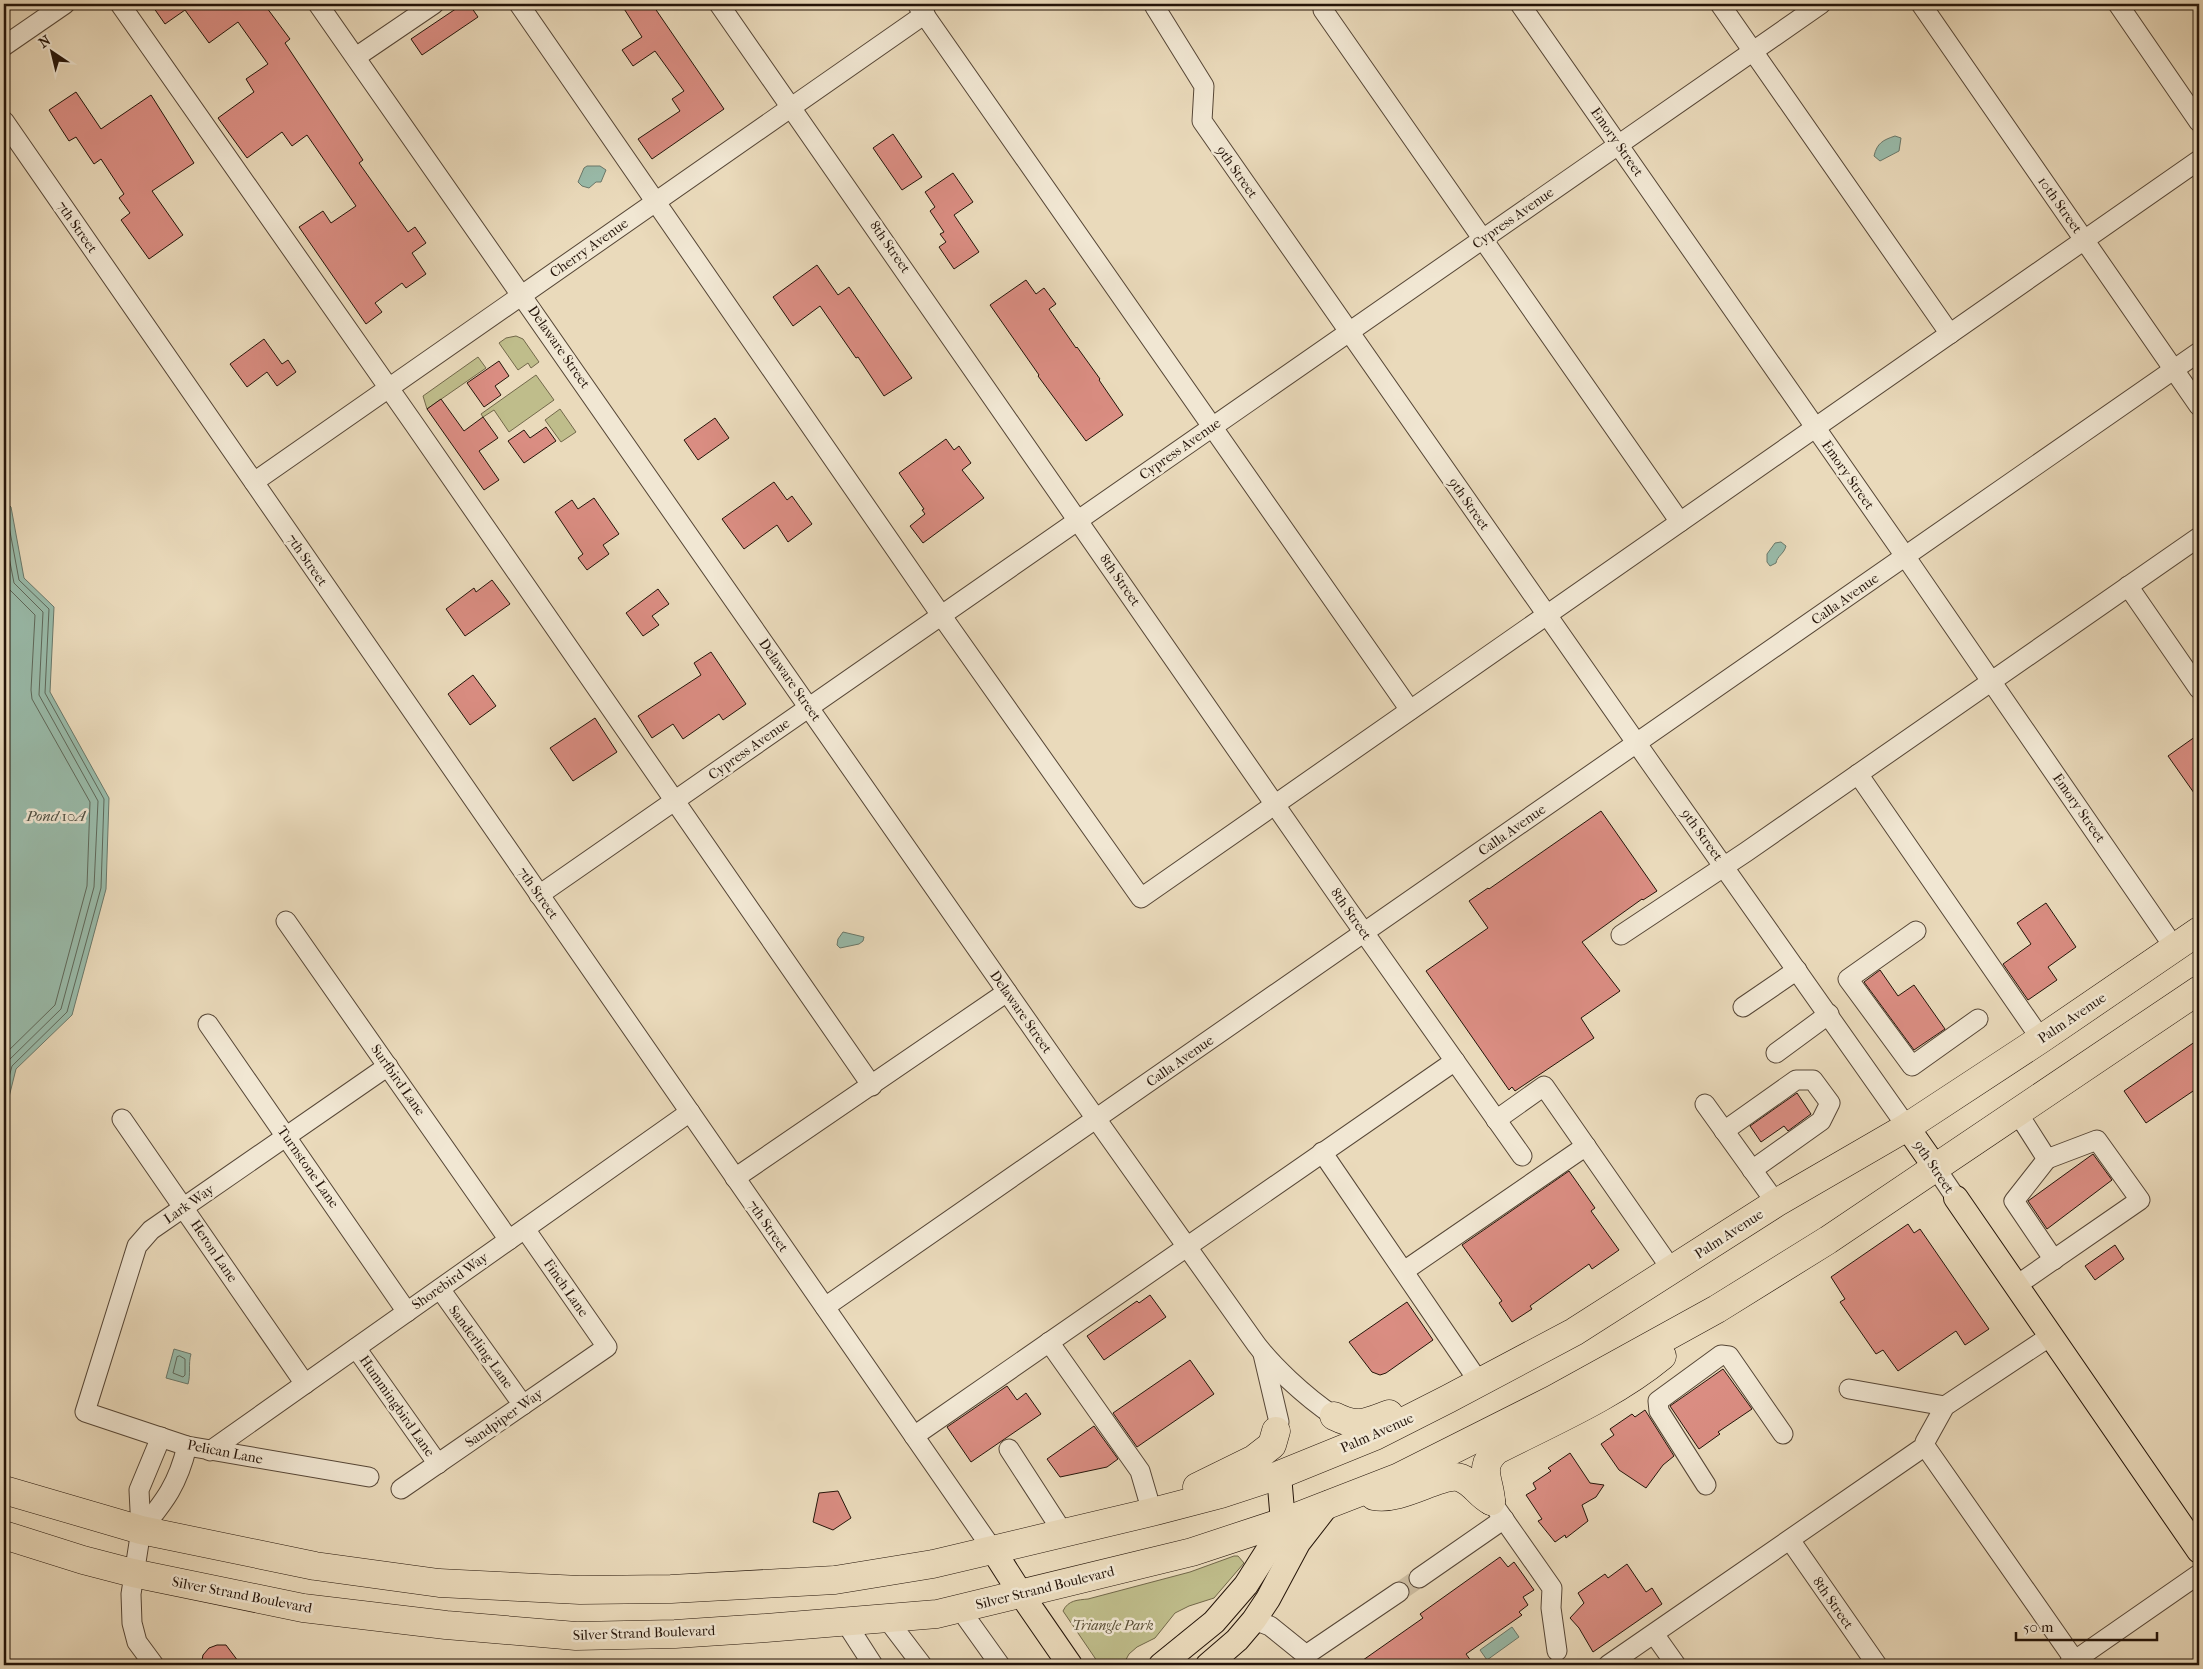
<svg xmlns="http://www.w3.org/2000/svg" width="2203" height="1669" viewBox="0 0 2203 1669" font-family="'IM FELL French Canon',serif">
<rect width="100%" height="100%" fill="#eadabb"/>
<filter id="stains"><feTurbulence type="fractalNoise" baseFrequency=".004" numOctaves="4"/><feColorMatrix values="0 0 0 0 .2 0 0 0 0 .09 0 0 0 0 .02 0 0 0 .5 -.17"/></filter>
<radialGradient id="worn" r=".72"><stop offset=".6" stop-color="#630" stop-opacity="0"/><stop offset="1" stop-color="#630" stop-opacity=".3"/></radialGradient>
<g fill="#bfbd8b" stroke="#72684a">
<path d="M 516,336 L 523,339 L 539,362 L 531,368 L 528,363 L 518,370 L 499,343 L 506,338 Z"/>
<path d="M 478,357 L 486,368 L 427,409 L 423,396 Z"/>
<path d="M 536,375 L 554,400 L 509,432 L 494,410 L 483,417 L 481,414 Z"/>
<path d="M 560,409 L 576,432 L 561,442 L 545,420 Z"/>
<path d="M 1234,1556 L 1238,1556 L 1244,1563 L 1214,1598 L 1189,1606 L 1175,1613 L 1155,1638 L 1137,1647 L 1129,1654 L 1123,1665 L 1107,1665 L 1097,1661 L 1063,1611 C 1068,1600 1078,1600 1088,1599 L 1190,1572 Z"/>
</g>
<g fill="#9ba" stroke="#6a786a">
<path d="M 1895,136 L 1901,138 L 1899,151 L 1880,161 L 1874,156 C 1877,143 1883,140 1895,136 Z"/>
<path d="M 587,166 L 600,166 L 606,170 L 601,182 L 596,182 L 589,188 L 582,186 L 578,182 L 584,168 Z"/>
<path d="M 4,500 L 11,507 L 24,578 L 54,607 L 50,692 L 109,798 L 106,889 L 72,1015 L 16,1069 L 4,1117 Z"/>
<path d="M 1781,542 L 1786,546 C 1784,554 1777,556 1776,563 L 1770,566 L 1767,562 L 1767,554 L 1775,543 Z"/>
<path d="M 843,932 L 864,937 L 863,941 L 859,944 L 840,948 L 837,945 L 838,939 Z"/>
<path d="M 174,1349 L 191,1354 C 188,1364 191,1374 188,1384 L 166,1378 Z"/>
<path d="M 1512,1627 L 1519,1637 L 1487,1660 L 1480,1650 Z"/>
</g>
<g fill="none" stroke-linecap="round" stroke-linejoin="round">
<g stroke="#5e685a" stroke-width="1">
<path d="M 4,507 L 6,510 L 19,580 L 49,609 L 45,693 L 104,799 L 101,888 L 67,1012 L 12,1066 L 4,1096"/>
<path d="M 4,531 L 14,583 L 43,612 L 39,695 L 98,801 L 94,887 L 61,1009 L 8,1061 L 4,1071"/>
<path d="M 4,573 L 9,589 L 35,615 L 31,690 L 32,699 L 90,802 L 87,886 L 55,1005 L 4,1055"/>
<path d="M 180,1356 L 185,1359 L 185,1375 L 183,1377 L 173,1373 L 177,1357 Z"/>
</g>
</g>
<g fill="#da8d82" stroke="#241409">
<path d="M 151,4 L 264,4 L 290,39 L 285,43 L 363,160 L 359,163 L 408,232 L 415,227 L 426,243 L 412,253 L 426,274 L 406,288 L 402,283 L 375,303 L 382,312 L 366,324 L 299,227 L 323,211 L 331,223 L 356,206 L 307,135 L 292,146 L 282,132 L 247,158 L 218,118 L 254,92 L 246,79 L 268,64 L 238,22 L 209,43 L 185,10 L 165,24 Z"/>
<path d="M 463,4 L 469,4 L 478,17 L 422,55 L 411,39 Z"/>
<path d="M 621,4 L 652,4 L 724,109 L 652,159 L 638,139 L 680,111 L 672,99 L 684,91 L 655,51 L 633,66 L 622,50 L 642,37 Z"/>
<path d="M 76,92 L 101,129 L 151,95 L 194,163 L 152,191 L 183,235 L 149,259 L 121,220 L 130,213 L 119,198 L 124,194 L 101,159 L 94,164 L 76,137 L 69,141 L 49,110 Z"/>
<path d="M 893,134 L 922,177 L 902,190 L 873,148 Z"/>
<path d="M 953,173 L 973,202 L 954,215 L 979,252 L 954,269 L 939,247 L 946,242 L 940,234 L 944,232 L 930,211 L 935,207 L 925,192 Z"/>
<path d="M 817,265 L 838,295 L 849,287 L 912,378 L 884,396 L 858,357 L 856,358 L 820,306 L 793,326 L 773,297 Z"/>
<path d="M 1026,280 L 1036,294 L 1044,288 L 1056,304 L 1049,309 L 1076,348 L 1077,347 L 1100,379 L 1099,380 L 1123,415 L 1086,441 L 1038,376 L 1039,375 L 990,305 Z"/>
<path d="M 264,339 L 282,364 L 288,360 L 296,372 L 277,386 L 267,372 L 247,387 L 230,364 Z"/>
<path d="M 499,361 L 509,376 L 495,386 L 501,395 L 484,407 L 467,383 Z"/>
<path d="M 441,399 L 464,431 L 483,417 L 498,438 L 479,451 L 499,480 L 484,490 L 427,409 Z"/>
<path d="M 715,418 L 729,438 L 698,460 L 684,440 Z"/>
<path d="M 546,427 L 556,441 L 524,463 L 508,441 L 524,430 L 530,438 Z"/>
<path d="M 946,439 L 954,450 L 959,446 L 971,463 L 962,470 L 984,498 L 923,543 L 910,526 L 925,514 L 922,510 L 924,509 L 899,473 Z"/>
<path d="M 774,482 L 787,500 L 792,496 L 812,524 L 788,542 L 777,525 L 744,549 L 722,519 Z"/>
<path d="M 594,498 L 619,534 L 603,545 L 609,554 L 587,570 L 578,558 L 583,554 L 555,512 L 572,500 L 578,509 Z"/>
<path d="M 492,580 L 510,604 L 465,636 L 446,609 L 474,588 L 476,592 Z"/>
<path d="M 658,589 L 669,604 L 652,616 L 659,625 L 643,636 L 626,613 Z"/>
<path d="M 711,652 L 746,704 L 723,720 L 719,714 L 683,739 L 673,724 L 652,738 L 638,716 L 701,675 L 694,663 Z"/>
<path d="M 473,675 L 496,706 L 470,725 L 448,694 Z"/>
<path d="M 595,718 L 617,752 L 573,781 L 550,748 Z"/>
<path d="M 2199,734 L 2199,800 L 2168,756 Z"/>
<path d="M 1601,811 L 1657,891 L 1643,900 L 1642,899 L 1582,942 L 1620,991 L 1581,1018 L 1594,1038 L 1515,1091 L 1512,1087 L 1509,1090 L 1426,971 L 1488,928 L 1469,901 L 1488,888 L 1489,889 Z"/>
<path d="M 2046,903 L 2076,947 L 2048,967 L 2057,980 L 2028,1000 L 2003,964 L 2031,944 L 2017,923 Z"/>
<path d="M 1880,970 L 1898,996 L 1914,985 L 1945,1029 L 1914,1050 L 1864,982 Z"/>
<path d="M 2199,1039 L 2199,1087 L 2146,1123 L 2124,1091 Z"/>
<path d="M 1797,1093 L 1811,1114 L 1788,1131 L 1784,1126 L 1761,1142 L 1750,1126 Z"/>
<path d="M 2093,1154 L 2112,1180 L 2047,1229 L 2028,1201 Z"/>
<path d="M 1569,1171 L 1595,1208 L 1591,1211 L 1619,1250 L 1592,1269 L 1589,1264 L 1530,1306 L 1532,1309 L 1512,1322 L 1499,1303 L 1502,1301 L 1462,1245 Z"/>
<path d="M 1908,1224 L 1914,1233 L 1920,1229 L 1989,1329 L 1965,1345 L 1956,1331 L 1898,1371 L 1883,1350 L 1876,1354 L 1840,1302 L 1845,1299 L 1831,1277 Z"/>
<path d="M 2115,1245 L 2124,1259 L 2095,1280 L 2085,1266 Z"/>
<path d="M 1150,1295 L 1166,1317 L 1104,1360 L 1087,1336 L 1137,1301 L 1139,1303 Z"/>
<path d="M 1407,1302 L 1433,1340 L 1386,1373 L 1380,1375 L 1372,1372 L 1349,1342 Z"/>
<path d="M 1190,1360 L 1214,1394 L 1137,1447 L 1113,1413 Z"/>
<path d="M 1723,1369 L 1752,1409 L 1718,1432 L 1720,1434 L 1699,1449 L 1670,1406 Z"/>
<path d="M 1007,1386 L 1017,1400 L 1026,1393 L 1041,1414 L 971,1462 L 947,1427 Z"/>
<path d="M 1645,1410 L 1674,1456 L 1663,1465 L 1646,1488 L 1619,1470 L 1601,1444 L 1614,1435 L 1610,1429 L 1632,1414 L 1635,1417 Z"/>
<path d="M 1094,1426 L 1118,1459 L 1107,1467 L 1060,1477 L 1047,1459 Z"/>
<path d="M 1570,1453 L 1590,1483 L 1604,1485 L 1596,1497 L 1582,1505 L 1588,1521 L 1566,1538 L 1565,1535 L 1555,1542 L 1538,1521 L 1542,1519 L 1526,1495 L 1536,1489 L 1533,1483 L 1551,1471 L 1548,1468 Z"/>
<path d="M 838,1491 L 851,1518 L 833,1530 L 813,1522 L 819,1493 Z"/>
<path d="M 1500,1557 L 1508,1567 L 1514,1562 L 1534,1590 L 1523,1597 L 1528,1605 L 1519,1612 L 1522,1615 L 1466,1654 L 1474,1665 L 1356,1665 L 1423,1618 L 1420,1614 Z"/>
<path d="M 1627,1564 L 1646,1592 L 1652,1588 L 1662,1604 L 1593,1652 L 1579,1628 L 1570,1618 L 1584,1603 L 1578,1593 L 1605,1574 L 1608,1578 Z"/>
<path d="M 217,1645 L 226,1645 L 241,1665 L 201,1665 L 203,1655 L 209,1648 Z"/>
</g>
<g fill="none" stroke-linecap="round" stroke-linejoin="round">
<path stroke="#ccbca0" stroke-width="19" stroke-dasharray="19 9" stroke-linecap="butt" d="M 1399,1592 L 1419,1578"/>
<defs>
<g id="minor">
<path d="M 120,4 L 414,424 L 872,1086"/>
<path d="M 318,4 L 1065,1075 L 1251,1337 C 1269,1364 1307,1398 1334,1416"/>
<path d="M 519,4 L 941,615 L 1141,898 L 2199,160"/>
<path d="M 719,4 L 1346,907 L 1522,1156"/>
<path d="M 917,4 L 1410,710"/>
<path d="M 1520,4 L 1905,556 L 2174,947"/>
<path d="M 1720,4 L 1950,334"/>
<path d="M 1921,4 L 2199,406"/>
<path d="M 2118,4 L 2199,122"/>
<path d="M 1155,7 L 1204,86 L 1202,121 L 1649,761 L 1907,1127"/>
<path d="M 1323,10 L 1680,522"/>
<path d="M 4,46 L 65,4"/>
<path d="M 356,57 L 434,4"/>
<path d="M 4,121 L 993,1550"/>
<path d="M 254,482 L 925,14"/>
<path d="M 2128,586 L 2199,689"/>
<path d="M 1858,774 L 2041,1039"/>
<path d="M 539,895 L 1821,4"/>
<path d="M 286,921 L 509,1240"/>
<path d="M 1916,931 L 1848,979 L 1912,1066 L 1978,1019"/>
<path d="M 1621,935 L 1746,852 L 2199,537"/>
<path d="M 1743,1007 L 1797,970"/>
<path d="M 208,1024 L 407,1312"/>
<path d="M 1776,1053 L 1829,1014"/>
<path d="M 1705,1104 L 1776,1203"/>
<path d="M 2017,1112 L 2047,1159 L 2097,1140 L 2140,1200 L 2017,1285"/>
<path d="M 122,1119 L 305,1384"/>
<path d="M 1496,1120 L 1544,1086 L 1672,1270"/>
<path d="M 1724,1131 L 1796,1080 L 1813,1080 L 1830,1103 L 1821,1121 L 1752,1170"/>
<path d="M 1322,1152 L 1479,1382"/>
<path d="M 2047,1159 L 2014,1201 L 2054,1260"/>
<path d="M 1935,1167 L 1956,1198"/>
<path d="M 735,1178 L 1007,992"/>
<path d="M 1404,1271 L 1586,1146"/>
<path d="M 440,1289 L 523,1405"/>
<path d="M 825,1307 L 2199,352"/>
<path d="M 1049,1342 L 1140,1471 L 1152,1512"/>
<path d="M 356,1348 L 438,1464"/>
<path d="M 1263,1354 L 1279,1422 L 1276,1431"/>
<path d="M 1849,1389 L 1945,1406"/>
<path d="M 914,1436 L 1455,1061"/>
<path d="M 1925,1446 L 2078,1665"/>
<path d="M 1009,1449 L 1064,1534"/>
<path d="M 210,1451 L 690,1112"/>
<path d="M 369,1477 L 187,1446 L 85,1412 L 137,1246 L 151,1230 L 388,1066"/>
<path d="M 1706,1485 L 1659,1411 L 1658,1401 L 1721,1355 L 1729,1356 L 1783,1434"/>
<path d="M 401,1489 L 607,1347 L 525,1229"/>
<path d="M 1491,1501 L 1552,1588 L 1551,1608 L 1557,1651"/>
<path d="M 141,1530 C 165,1501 178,1484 187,1446"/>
<path d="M 1790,1540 L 1877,1665"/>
<path d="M 1419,1578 L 1504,1519"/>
<path d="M 960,1609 L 1000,1665"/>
<path d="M 887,1619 L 922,1665"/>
<path d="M 1254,1620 L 1270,1626 L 1306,1655 L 1399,1592"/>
<path d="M 846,1623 L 873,1665"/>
<path d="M 1654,1634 L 1676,1665"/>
<path d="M 154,1665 L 137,1642 L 132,1623 L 131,1594 L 141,1530 L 139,1490 L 161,1437"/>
<path d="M 1608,1665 L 1925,1446 L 1925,1442 L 1945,1406 L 2052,1335"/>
<path d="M 2068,1665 L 2199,1574"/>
</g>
<g id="major">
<path d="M 1907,1127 L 1935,1167"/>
<path d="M 1956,1198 L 2199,1551"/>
<path d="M 993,1550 L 1021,1594 L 1070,1665"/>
<path d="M 1161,1665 L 1214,1622 L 1246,1585 L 1274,1541 L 1283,1522 L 1279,1475"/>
<path d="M 1208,1665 L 1237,1640 L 1254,1620 L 1268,1599 L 1298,1543 L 1329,1503"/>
</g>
<g id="highway">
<path d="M 1334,1416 C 1358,1428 1365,1423 1389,1414"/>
<path d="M 1197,1487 L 1254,1459 L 1272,1445 L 1276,1431"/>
<path d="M 4,1490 L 141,1530 L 315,1566 L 439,1583 L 580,1590 L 671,1589 L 835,1580 L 933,1564 L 1152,1512 L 1221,1494 L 1279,1475 L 1375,1436 L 1448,1399 L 1574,1332 L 1776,1203 L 1907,1127 L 2041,1039 L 2199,931"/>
<path d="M 1374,1496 C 1402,1502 1443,1471 1461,1478 C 1474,1483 1479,1495 1491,1501"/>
<path d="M 1491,1501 C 1490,1480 1477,1467 1497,1450 C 1552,1422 1615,1395 1662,1356"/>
<path d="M 4,1535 L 83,1560 L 133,1573 L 303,1608 L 446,1625 L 576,1636 L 675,1634 L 766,1628 L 937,1614 L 1192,1552 L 1283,1522 L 1399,1477 L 1554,1399 L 1717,1309 L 1828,1240 L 2199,990"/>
</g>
</defs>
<use href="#minor" stroke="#564636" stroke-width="21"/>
<use href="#major" stroke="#241409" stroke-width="26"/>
<use href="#highway" stroke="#241409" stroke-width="29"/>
<use href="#minor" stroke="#f1e7d3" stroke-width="19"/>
<use href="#major" stroke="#eadabb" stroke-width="24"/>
<use href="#highway" stroke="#eadabb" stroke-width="28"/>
</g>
<g text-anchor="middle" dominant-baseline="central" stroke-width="5" stroke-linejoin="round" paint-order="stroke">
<g font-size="14" fill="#241409" stroke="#f1e7d3">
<text transform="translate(1617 142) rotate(55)">Emory Street</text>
<text transform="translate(1237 172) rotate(55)">9th Street</text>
<text transform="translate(2060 205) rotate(55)">10th Street</text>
<text transform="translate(1513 218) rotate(-35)">Cypress Avenue</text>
<text transform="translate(77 227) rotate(55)">7th Street</text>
<text transform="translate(890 247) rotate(55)">8th Street</text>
<text transform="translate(589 248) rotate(-35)">Cherry Avenue</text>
<text transform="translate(559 347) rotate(55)">Delaware Street</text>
<text transform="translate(1180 449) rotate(-35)">Cypress Avenue</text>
<text transform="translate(1848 475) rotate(55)">Emory Street</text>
<text transform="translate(1469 504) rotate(55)">9th Street</text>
<text transform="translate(307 560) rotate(55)">7th Street</text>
<text transform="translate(1120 580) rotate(55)">8th Street</text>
<text transform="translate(1845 599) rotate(-35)">Calla Avenue</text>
<text transform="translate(790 680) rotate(55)">Delaware Street</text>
<text transform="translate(749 749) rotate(-35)">Cypress Avenue</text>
<text transform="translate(2079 808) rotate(55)">Emory Street</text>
<text transform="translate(1512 830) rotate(-35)">Calla Avenue</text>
<text transform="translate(1702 835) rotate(54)">9th Street</text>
<text transform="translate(538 893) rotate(55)">7th Street</text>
<text transform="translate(1351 914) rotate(55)">8th Street</text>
<text transform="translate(1021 1012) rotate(55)">Delaware Street</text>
<text transform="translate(2072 1018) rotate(-34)">Palm Avenue</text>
<text transform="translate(1180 1061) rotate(-35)">Calla Avenue</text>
<text transform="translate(398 1080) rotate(55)">Surfbird Lane</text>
<text transform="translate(308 1167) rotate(55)">Turnstone Lane</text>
<text transform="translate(1934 1167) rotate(56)">9th Street</text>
<text transform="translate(189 1204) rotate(-35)">Lark Way</text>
<text transform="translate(768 1226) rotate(55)">7th Street</text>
<text transform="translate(1729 1234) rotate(-33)">Palm Avenue</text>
<text transform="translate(214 1251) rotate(56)">Heron Lane</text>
<text transform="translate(450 1281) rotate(-35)">Shorebird Way</text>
<text transform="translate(566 1288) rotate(55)">Finch Lane</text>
<text transform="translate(481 1347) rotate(54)">Sanderling Lane</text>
<text transform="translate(397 1406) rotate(55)">Hummingbird Lane</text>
<text transform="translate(504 1418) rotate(-35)">Sandpiper Way</text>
<text transform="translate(1377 1433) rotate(-24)">Palm Avenue</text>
<text transform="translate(225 1452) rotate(11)">Pelican Lane</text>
<text transform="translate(1045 1588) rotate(-14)">Silver Strand Boulevard</text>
<text transform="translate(242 1595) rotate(11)">Silver Strand Boulevard</text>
<text transform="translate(1833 1603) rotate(55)">8th Street</text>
<text transform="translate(644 1633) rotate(-2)">Silver Strand Boulevard</text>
</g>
<g font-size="14" font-style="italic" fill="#5a4f36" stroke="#f1e7d3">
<text x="1113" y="1625">Triangle Park</text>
</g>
<g font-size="15" font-style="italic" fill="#4d4e41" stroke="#f1e7d3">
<text x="56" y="816">Pond 10A</text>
</g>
</g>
<rect width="2203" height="1669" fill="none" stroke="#eadabb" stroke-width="20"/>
<rect x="5" y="5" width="2193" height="1659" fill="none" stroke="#241409" stroke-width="2.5"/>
<rect x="10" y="10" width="2183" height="1649" fill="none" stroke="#241409"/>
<g transform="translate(52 52) rotate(325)" stroke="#f1e7d3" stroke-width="4" paint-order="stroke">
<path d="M0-4L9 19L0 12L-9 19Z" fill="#241409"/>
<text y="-8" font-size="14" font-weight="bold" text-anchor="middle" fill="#241409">N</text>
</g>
<path d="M2016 1632v8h141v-8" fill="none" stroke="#241409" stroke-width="2.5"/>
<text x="2023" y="1632" font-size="15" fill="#241409" stroke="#f1e7d3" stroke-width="4" paint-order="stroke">50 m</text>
<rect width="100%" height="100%" filter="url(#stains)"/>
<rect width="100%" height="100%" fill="url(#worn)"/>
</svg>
